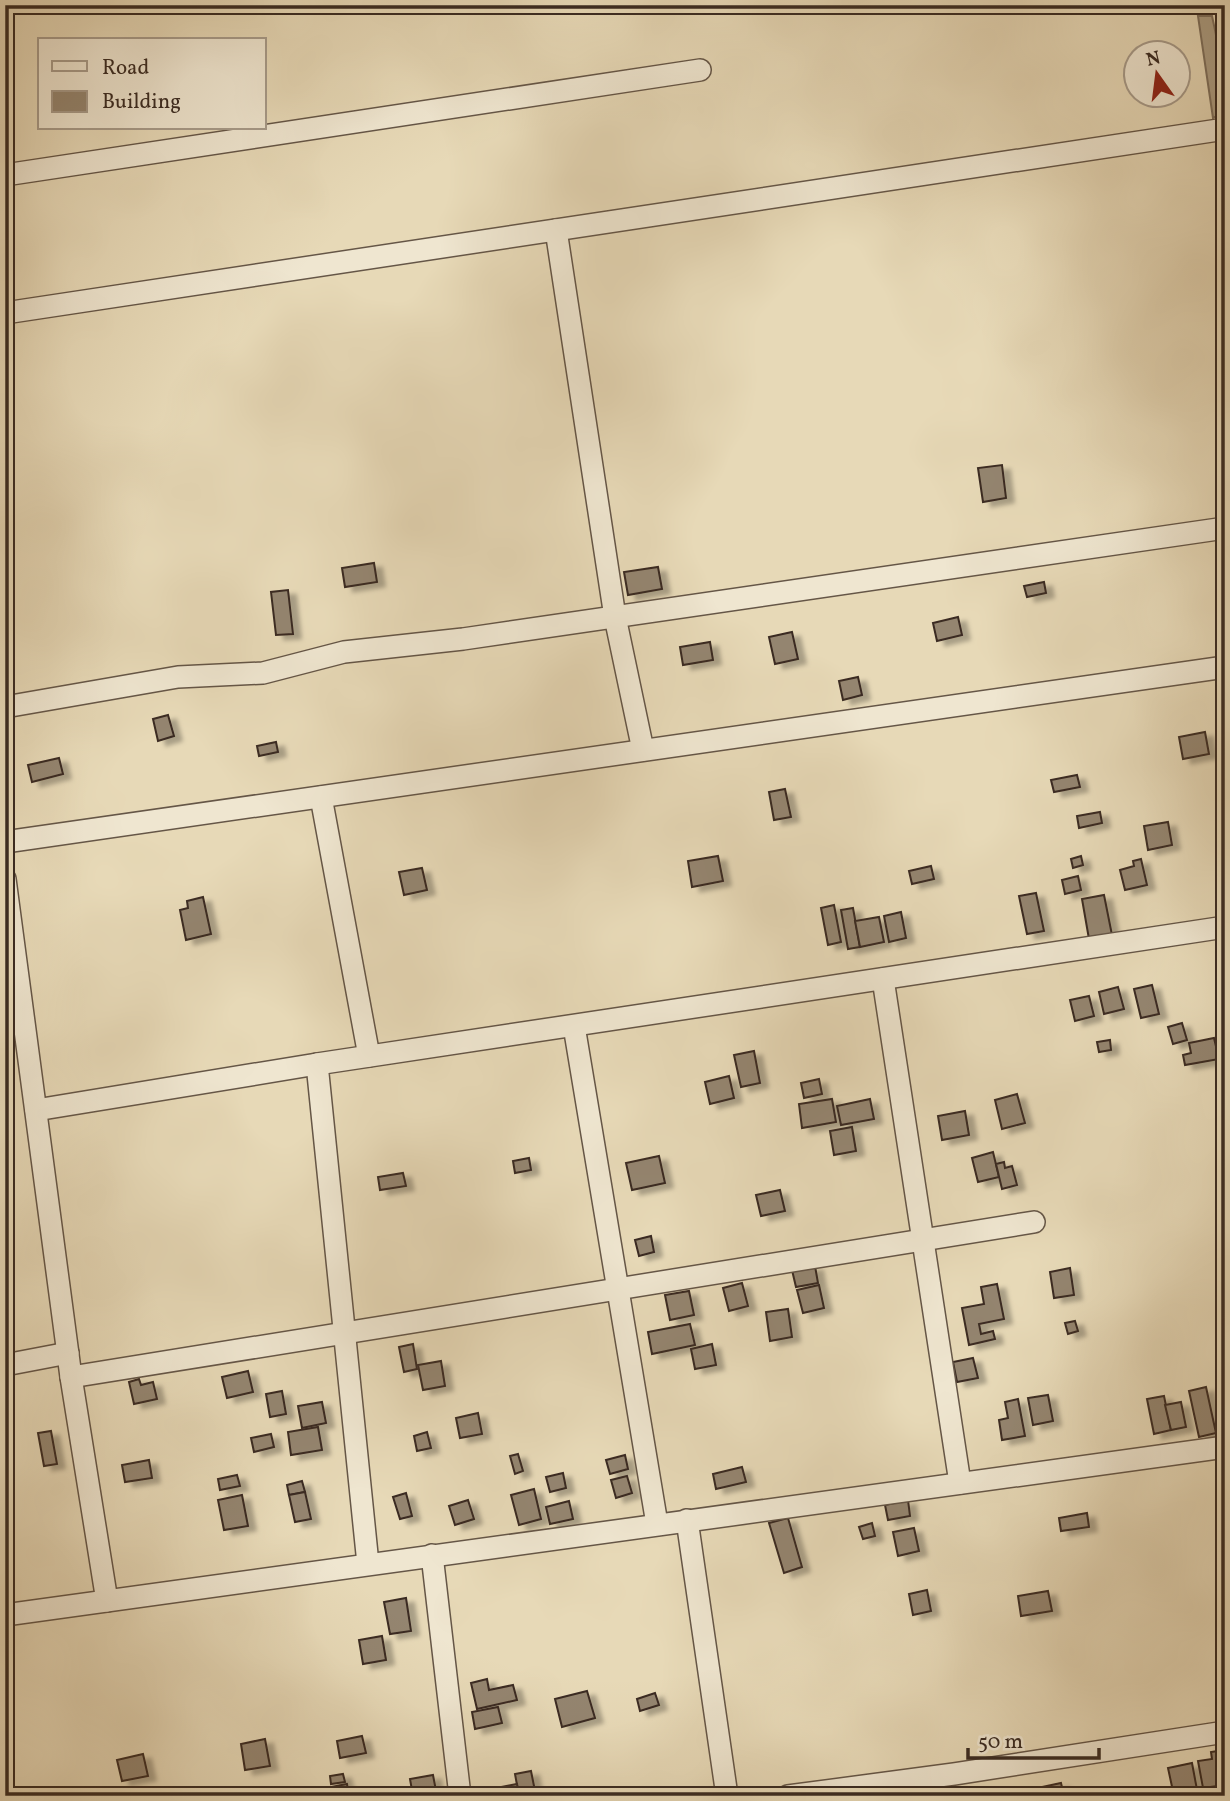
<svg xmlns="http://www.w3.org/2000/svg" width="1230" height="1801" viewBox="0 0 1230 1801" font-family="Vollkorn,serif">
<defs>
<filter id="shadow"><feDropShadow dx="8" dy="4.5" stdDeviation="2" flood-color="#0004"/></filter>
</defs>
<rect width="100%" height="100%" fill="#e7d9b7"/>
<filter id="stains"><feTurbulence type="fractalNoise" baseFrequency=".00286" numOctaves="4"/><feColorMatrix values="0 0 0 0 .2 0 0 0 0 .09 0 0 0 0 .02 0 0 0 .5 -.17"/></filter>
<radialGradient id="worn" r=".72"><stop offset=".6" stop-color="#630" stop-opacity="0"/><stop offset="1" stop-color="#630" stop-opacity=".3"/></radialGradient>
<path fill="#ac9e84" stroke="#7e705d" stroke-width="2" d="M 1198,16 L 1212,16 C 1219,47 1225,79 1225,112 L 1213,118 Z"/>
<g fill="#94856f" stroke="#3a2b22" stroke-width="2" filter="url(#shadow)">
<path d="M 1002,465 L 1006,498 L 983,502 L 978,468 Z"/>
<path d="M 374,563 L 377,582 L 345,587 L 342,568 Z"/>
<path d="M 658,567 L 662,589 L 628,595 L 624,572 Z"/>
<path d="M 1044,582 L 1046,593 L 1027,597 L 1024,586 Z"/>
<path d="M 288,590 L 293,634 L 276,635 L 271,592 Z"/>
<path d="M 958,617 L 962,635 L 937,641 L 933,623 Z"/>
<path d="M 792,632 L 798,659 L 775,664 L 769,637 Z"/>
<path d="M 710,642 L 713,660 L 683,665 L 680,647 Z"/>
<path d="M 858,677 L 862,695 L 843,700 L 839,681 Z"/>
<path d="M 168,715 L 174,736 L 158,741 L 153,719 Z"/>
<path d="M 1205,732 L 1209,754 L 1183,759 L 1179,737 Z"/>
<path d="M 276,742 L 278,752 L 259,756 L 257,746 Z"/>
<path d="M 59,758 L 63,774 L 32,782 L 28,765 Z"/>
<path d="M 1077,775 L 1080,787 L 1054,792 L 1051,780 Z"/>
<path d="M 785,789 L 791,817 L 774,820 L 769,792 Z"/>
<path d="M 1100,812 L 1102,823 L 1079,828 L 1077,816 Z"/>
<path d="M 1168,822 L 1172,845 L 1148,850 L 1144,826 Z"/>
<path d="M 718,856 L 723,881 L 692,887 L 688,861 Z"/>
<path d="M 1081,856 L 1083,865 L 1073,868 L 1071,859 Z"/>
<path d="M 1141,859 L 1147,885 L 1125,890 L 1120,870 L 1134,866 L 1133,861 Z"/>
<path d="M 931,866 L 934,879 L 912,884 L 909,871 Z"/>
<path d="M 422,868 L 427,890 L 404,895 L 399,872 Z"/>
<path d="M 1078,876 L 1081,890 L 1065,894 L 1062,880 Z"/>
<path d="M 1036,893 L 1044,931 L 1027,934 L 1019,896 Z"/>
<path d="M 1104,895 L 1112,935 L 1089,939 L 1082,899 Z"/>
<path d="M 203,897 L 211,934 L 186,940 L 180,910 L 188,908 L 187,901 Z"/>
<path d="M 834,905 L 841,942 L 828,945 L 821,908 Z"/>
<path d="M 853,908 L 860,947 L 848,949 L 841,910 Z"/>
<path d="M 901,912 L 906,938 L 889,942 L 884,916 Z"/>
<path d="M 879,917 L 884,942 L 860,947 L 855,921 Z"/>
<path d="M 1152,985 L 1159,1014 L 1141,1018 L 1134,989 Z"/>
<path d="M 1118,987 L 1124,1009 L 1104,1014 L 1099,992 Z"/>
<path d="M 1089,996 L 1094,1016 L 1075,1021 L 1070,1000 Z"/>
<path d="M 1182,1023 L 1187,1040 L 1173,1044 L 1168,1027 Z"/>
<path d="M 1214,1038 L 1219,1059 L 1185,1065 L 1183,1055 L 1191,1053 L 1189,1043 Z"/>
<path d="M 1110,1040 L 1111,1050 L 1099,1052 L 1097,1042 Z"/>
<path d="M 754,1051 L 760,1083 L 741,1087 L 734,1055 Z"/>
<path d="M 729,1076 L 734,1098 L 710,1104 L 705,1082 Z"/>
<path d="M 819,1079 L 822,1094 L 804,1098 L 801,1083 Z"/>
<path d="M 1017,1094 L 1025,1123 L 1002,1129 L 995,1100 Z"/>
<path d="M 832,1099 L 836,1122 L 802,1128 L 799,1104 Z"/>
<path d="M 870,1099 L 874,1119 L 841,1125 L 837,1106 Z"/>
<path d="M 965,1111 L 969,1135 L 942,1140 L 938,1116 Z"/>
<path d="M 852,1127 L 856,1151 L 834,1155 L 830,1131 Z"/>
<path d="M 993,1152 L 999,1177 L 978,1182 L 972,1158 Z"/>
<path d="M 659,1156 L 665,1183 L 632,1190 L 626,1163 Z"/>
<path d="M 529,1158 L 531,1170 L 515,1173 L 513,1161 Z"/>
<path d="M 1004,1162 L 1005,1168 L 1012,1166 L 1017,1185 L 1002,1189 L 996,1164 Z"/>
<path d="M 403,1173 L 406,1186 L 380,1190 L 378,1177 Z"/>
<path d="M 780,1190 L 785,1211 L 761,1216 L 756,1195 Z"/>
<path d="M 651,1236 L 654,1252 L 639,1256 L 635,1240 Z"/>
<path d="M 815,1266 L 818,1283 L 796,1287 L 792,1270 Z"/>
<path d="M 1070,1268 L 1074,1295 L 1054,1298 L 1050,1272 Z"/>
<path d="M 742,1283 L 748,1306 L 729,1311 L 723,1288 Z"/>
<path d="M 997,1284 L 1004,1319 L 979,1324 L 981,1334 L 993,1331 L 995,1339 L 969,1345 L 962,1308 L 984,1304 L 981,1287 Z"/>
<path d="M 819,1285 L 824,1308 L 803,1313 L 797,1290 Z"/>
<path d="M 689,1291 L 694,1315 L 670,1320 L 665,1295 Z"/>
<path d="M 788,1309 L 792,1337 L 770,1341 L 766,1312 Z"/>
<path d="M 1075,1321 L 1078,1331 L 1068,1334 L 1065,1323 Z"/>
<path d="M 690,1324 L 695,1345 L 652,1354 L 648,1332 Z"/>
<path d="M 413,1344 L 417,1369 L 404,1372 L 399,1347 Z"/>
<path d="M 712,1344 L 716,1365 L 695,1369 L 691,1349 Z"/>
<path d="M 973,1358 L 978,1378 L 957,1382 L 953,1362 Z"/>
<path d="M 441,1361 L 445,1386 L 423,1390 L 418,1365 Z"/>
<path d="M 248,1371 L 253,1392 L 227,1398 L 222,1377 Z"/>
<path d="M 139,1379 L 141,1385 L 153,1382 L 157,1399 L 134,1404 L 129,1382 Z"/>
<path d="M 1206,1387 L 1216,1433 L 1199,1437 L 1189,1391 Z"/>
<path d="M 282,1391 L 286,1414 L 270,1417 L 266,1394 Z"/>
<path d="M 1048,1395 L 1053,1421 L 1033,1425 L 1028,1398 Z"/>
<path d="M 1164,1396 L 1171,1430 L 1154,1434 L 1147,1399 Z"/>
<path d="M 1018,1399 L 1025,1436 L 1002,1440 L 999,1420 L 1008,1418 L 1005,1402 Z"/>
<path d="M 322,1402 L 326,1423 L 302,1428 L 298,1406 Z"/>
<path d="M 1181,1402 L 1186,1427 L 1171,1430 L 1165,1405 Z"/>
<path d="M 478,1413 L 482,1434 L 460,1438 L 456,1418 Z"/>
<path d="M 318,1427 L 322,1450 L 291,1455 L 288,1432 Z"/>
<path d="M 51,1431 L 57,1464 L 44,1466 L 38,1433 Z"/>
<path d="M 427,1432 L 431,1448 L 417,1451 L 414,1436 Z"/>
<path d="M 271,1434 L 274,1447 L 254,1452 L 251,1438 Z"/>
<path d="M 518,1454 L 523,1471 L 515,1474 L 510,1456 Z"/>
<path d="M 625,1455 L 628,1469 L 610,1474 L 606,1460 Z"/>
<path d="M 149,1460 L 152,1478 L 125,1482 L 122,1465 Z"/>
<path d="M 742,1467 L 746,1482 L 716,1489 L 713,1474 Z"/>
<path d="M 563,1473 L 566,1488 L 550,1492 L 546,1477 Z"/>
<path d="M 237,1475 L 240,1486 L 220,1490 L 218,1479 Z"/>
<path d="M 627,1476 L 632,1493 L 616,1498 L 611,1480 Z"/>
<path d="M 302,1481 L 305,1492 L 289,1495 L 287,1485 Z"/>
<path d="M 534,1489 L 541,1519 L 519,1525 L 511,1495 Z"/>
<path d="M 305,1492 L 311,1519 L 295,1522 L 289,1495 Z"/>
<path d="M 406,1493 L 412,1516 L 400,1519 L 393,1497 Z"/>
<path d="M 242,1495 L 248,1526 L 224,1530 L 218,1500 Z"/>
<path d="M 468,1500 L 474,1519 L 455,1525 L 449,1506 Z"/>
<path d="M 908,1500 L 910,1516 L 888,1520 L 885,1505 Z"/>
<path d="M 569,1501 L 573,1519 L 550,1524 L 546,1507 Z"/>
<path d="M 1087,1513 L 1089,1527 L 1061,1531 L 1059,1518 Z"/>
<path d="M 788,1518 L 802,1567 L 784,1573 L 769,1523 Z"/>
<path d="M 872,1523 L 875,1536 L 863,1539 L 859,1527 Z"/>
<path d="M 914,1528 L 919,1551 L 898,1556 L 893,1532 Z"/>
<path d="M 927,1590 L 931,1611 L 913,1615 L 909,1594 Z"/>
<path d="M 1048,1591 L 1052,1611 L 1021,1616 L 1018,1596 Z"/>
<path d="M 406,1598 L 411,1631 L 390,1634 L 384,1602 Z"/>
<path d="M 382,1636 L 386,1660 L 363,1664 L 359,1640 Z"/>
<path d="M 487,1679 L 489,1690 L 513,1685 L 517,1700 L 477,1709 L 471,1683 Z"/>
<path d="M 587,1691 L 595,1718 L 562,1727 L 555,1699 Z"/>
<path d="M 655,1693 L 659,1705 L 640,1711 L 637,1699 Z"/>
<path d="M 498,1707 L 502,1723 L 475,1729 L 472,1712 Z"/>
<path d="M 362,1736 L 366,1753 L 340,1758 L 337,1741 Z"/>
<path d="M 265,1739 L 270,1766 L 245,1770 L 241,1744 Z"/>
<path d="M 1224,1750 L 1225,1785 L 1203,1788 L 1198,1761 L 1212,1759 L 1211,1752 Z"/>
<path d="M 143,1754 L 148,1776 L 122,1781 L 117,1760 Z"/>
<path d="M 1192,1763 L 1198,1795 L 1174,1796 L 1168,1768 Z"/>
<path d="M 531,1771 L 536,1796 L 519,1796 L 515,1774 Z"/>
<path d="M 343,1774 L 345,1782 L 331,1784 L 330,1776 Z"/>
<path d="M 433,1775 L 437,1796 L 413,1796 L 410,1779 Z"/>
<path d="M 1061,1783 L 1064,1796 L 1044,1796 L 1042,1787 Z"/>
<path d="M 347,1784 L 349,1796 L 332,1796 L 331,1787 Z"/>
<path d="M 517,1784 L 519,1796 L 502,1796 L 501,1787 Z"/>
</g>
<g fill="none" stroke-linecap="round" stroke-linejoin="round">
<defs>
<g id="minor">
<path d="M 5,175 L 700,70"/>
<path d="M 556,230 L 615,617 L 643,750"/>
<path d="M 5,313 L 1225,129"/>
<path d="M 5,707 L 178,677 L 263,673 L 344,652 L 463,639 L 1225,528"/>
<path d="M 321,797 L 369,1056"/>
<path d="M 5,842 L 1225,667"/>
<path d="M 5,879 L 71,1377 L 107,1601"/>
<path d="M 883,979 L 960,1483"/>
<path d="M 574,1026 L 657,1524"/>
<path d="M 36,1110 L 317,1064"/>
<path d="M 5,1365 L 68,1353"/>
<path d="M 71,1377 L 1034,1222"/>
<path d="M 687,1520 L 727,1796"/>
<path d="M 432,1555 L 460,1796"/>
<path d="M 368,1564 L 317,1064 L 1225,927"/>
<path d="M 5,1615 L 1225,1447"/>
<path d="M 788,1796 L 954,1774 L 1225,1732"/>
</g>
</defs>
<use href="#minor" stroke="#655647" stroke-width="24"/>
<use href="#minor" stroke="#efe6d0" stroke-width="21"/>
</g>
<rect width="1230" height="1801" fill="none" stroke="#e7d9b7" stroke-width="28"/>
<rect x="7" y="7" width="1216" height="1787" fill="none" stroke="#3a2b22" stroke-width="3.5"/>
<rect x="14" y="14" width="1202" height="1773" fill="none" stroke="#3a2b22" stroke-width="2"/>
<rect x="38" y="38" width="228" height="91" fill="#efe6d0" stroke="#a79b8a" stroke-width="2"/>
<rect x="52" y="61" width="35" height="10" fill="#efe6d0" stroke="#a79b8a" stroke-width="2"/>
<text x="102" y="74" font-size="21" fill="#3a2b22">Road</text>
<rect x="52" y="91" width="35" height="21" fill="#94856f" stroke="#a79b8a" stroke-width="2"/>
<text x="102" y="108" font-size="21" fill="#3a2b22">Building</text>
<g transform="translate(1157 74) rotate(346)"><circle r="33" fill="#efe6d0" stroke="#a79b8a" stroke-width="2"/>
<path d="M0-5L12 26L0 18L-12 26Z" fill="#8f2418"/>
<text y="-10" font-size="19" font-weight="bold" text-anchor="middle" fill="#3a2b22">N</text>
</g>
<path d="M968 1748v10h131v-10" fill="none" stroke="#3a2b22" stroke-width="3.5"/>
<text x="978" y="1748" font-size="21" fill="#3a2b22" stroke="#efe6d0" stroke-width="5" paint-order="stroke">50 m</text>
<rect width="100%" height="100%" filter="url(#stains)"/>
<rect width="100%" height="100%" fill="url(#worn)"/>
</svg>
